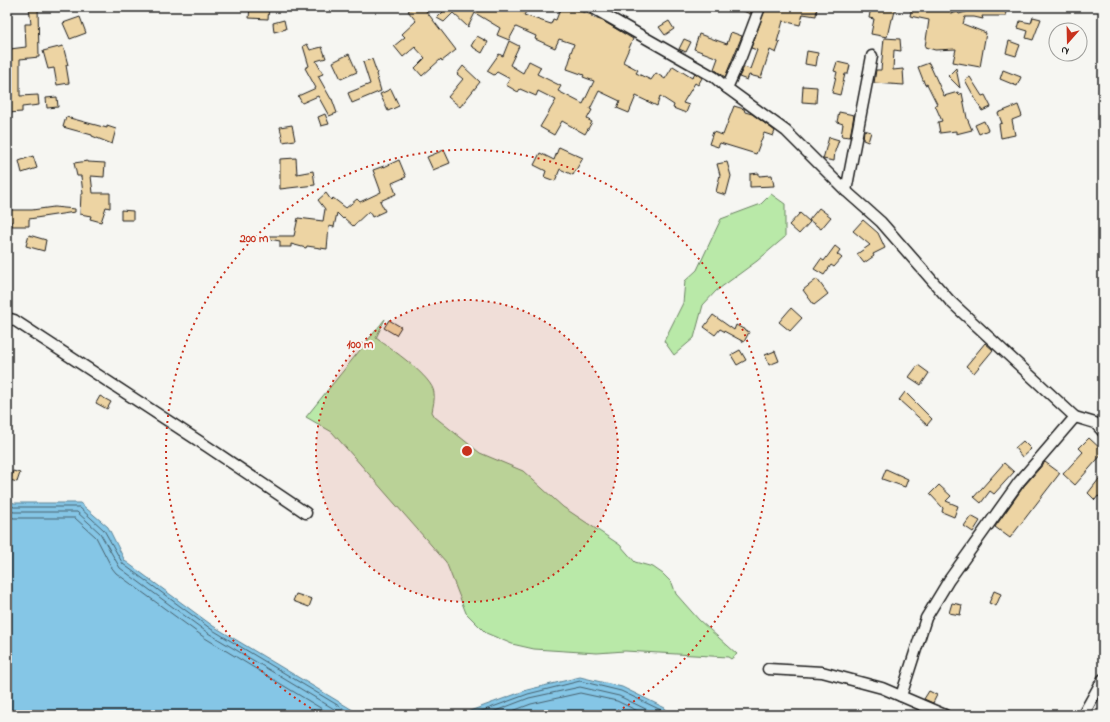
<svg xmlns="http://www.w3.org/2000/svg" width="1110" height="722" viewBox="0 0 1110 722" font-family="'Indie Flower',sans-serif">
<rect width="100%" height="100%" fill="#f6f6f2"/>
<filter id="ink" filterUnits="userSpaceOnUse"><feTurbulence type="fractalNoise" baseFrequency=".025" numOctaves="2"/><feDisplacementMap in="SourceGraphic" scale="8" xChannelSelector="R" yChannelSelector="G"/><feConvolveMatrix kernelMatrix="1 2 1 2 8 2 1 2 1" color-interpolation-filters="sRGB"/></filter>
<g filter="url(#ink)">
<g fill="#b9e9a8" stroke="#6a8262">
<path d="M 771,194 L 785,204 L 785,237 L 757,261 L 716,291 L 703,305 L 694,338 L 674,355 L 664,341 L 683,303 L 685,281 L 697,270 L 721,219 L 761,204 Z"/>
<path d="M 385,319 L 376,338 C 390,348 433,377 434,393 C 435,399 433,406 432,412 L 435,417 L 480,453 L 523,471 L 563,507 L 620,545 L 635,562 L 653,567 L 663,574 L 672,583 L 676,594 L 699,620 L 737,654 L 731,659 L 728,657 L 625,651 L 597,653 L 534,649 L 512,644 L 486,633 L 466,613 L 446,562 L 332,432 L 306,417 Z"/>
</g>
<g fill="#85c6e6" stroke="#5b8295">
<path d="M 7,500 L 14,503 L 80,503 L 108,527 L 125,561 L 213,626 L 361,715 L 7,715 Z"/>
<path d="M 580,677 L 622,687 L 665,708 L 668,715 L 459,715 L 527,690 Z"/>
</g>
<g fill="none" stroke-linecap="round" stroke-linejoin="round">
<g stroke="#46606d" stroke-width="1">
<path d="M 7,504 L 14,507 L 79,507 L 104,530 L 123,564 L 211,629 L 354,715"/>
<path d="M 7,510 L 14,512 L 77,512 L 100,533 L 120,568 L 208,633 L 344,715"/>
<path d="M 7,516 L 14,518 L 75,518 L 96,537 L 112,568 L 116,573 L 205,638 L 332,715"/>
<path d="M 471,715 L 528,694 L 580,681 L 621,691 L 661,710 L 664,715"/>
<path d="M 485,715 L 529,698 L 580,687 L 619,696 L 658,715"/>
<path d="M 502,715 L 531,704 L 580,693 L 617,701 L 646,715"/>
</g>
</g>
<g fill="#edd4a3" stroke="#1c1c1c">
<path d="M 29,7 L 38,7 L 39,57 L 20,59 L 20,96 L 38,95 L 39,105 L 22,107 L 22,112 L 7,113 L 7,100 L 9,100 L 9,74 L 7,74 L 7,50 L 10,50 L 10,49 L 26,47 L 25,24 L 31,24 Z"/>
<path d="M 250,7 L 269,7 L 268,19 L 249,18 Z"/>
<path d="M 414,7 L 423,7 L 456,50 L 442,61 L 441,59 L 422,76 L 415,68 L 425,58 L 415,47 L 403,57 L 394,46 L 405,37 L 402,34 L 416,21 L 408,11 Z"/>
<path d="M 446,7 L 529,7 L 524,15 L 551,24 L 553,19 L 556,20 L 561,7 L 567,7 L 592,15 L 592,17 L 603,21 L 633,39 L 623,62 L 638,70 L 636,73 L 651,80 L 656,73 L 665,79 L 673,66 L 692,78 L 695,73 L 702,78 L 698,85 L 695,83 L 683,103 L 689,105 L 686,113 L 673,108 L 674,105 L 660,96 L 657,106 L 636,96 L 629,113 L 617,108 L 620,101 L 599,91 L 590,109 L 592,110 L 587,119 L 592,122 L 585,134 L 562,121 L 554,135 L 540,127 L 556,100 L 538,91 L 536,96 L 520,89 L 518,92 L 506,85 L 510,79 L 497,72 L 494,75 L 487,71 L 499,54 L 503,56 L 509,41 L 519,46 L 510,65 L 523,73 L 529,61 L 541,67 L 537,74 L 561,86 L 558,91 L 583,104 L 594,81 L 583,77 L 584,75 L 567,69 L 571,56 L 570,55 L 574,44 L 559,39 L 555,48 L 535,39 L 536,36 L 516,27 L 509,40 L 497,35 L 500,28 L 475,13 L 468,27 L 453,13 L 444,22 L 437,18 L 447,8 Z"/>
<path d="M 735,7 L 753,7 L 750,14 Z"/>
<path d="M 766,7 L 817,7 L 816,16 L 803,14 L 800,25 L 783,21 L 777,42 L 780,42 L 776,53 L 770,50 L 761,78 L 749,75 L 747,80 L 739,77 L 744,67 L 750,69 L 757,50 L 751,48 Z"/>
<path d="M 871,7 L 896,7 L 893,19 L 891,19 L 887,37 L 871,34 L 874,19 L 869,18 Z"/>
<path d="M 912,7 L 944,10 L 944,7 L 952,7 L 951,14 L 958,12 L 959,14 L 979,8 L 979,7 L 1005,7 L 1006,16 L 982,16 L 983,19 L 974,17 L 965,17 L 963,24 L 986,33 L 980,67 L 953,62 L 956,49 L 935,50 L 925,47 L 929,20 L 910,16 Z"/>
<path d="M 80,17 L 86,33 L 70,39 L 63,23 Z"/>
<path d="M 1033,17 L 1041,19 L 1033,40 L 1026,38 L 1028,31 L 1018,28 L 1020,21 L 1031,23 Z"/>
<path d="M 284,20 L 286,29 L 274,32 L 273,23 Z"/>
<path d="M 669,21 L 674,29 L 665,35 L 659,27 Z"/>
<path d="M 731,32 L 742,36 L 725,77 L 714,69 L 718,58 L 694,49 L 699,34 L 727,44 Z"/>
<path d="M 477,36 L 488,42 L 482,53 L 471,46 Z"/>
<path d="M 884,38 L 900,39 L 901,51 L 894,50 L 893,70 L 903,69 L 904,85 L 874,83 L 876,70 L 881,70 Z"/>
<path d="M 684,39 L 691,42 L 686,52 L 679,49 Z"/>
<path d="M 1009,41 L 1020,45 L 1016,56 L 1006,53 Z"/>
<path d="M 307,44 L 310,50 L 322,47 L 326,58 L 316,61 L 323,74 L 318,76 L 331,99 L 332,99 L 337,113 L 329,116 L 318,96 L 302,103 L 298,96 L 316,88 L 305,68 L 309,66 L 303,46 Z"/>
<path d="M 63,46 L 68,65 L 66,65 L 69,83 L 57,85 L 54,68 L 48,69 L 43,51 Z"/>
<path d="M 807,51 L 818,53 L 816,66 L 805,64 Z"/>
<path d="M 349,54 L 357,72 L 341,79 L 333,62 Z"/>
<path d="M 372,59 L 377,73 L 376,74 L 381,91 L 352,103 L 348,93 L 370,84 L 363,62 Z"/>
<path d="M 837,62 L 850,65 L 848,74 L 845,74 L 840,95 L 832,93 L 837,72 L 834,71 Z"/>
<path d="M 929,63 L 944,96 L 958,92 L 959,95 L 962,93 L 967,118 L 972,130 L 956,134 L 956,131 L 940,133 L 938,122 L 942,121 L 935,105 L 937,104 L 927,84 L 925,85 L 918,67 Z"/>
<path d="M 463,66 L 480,82 L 460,107 L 448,97 L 463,79 L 457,74 Z"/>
<path d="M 956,68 L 960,88 L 948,76 Z"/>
<path d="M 1003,70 L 1021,77 L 1017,86 L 1000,79 Z"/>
<path d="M 970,77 L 982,96 L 985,95 L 991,107 L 982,111 L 965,80 Z"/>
<path d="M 803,86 L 817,87 L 816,103 L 802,102 Z"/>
<path d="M 391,89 L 399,106 L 388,111 L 380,94 Z"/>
<path d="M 57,97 L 58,107 L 47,108 L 46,98 Z"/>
<path d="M 1018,105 L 1022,116 L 1012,120 L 1015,135 L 1001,138 L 999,124 L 1002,123 L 998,113 Z"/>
<path d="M 734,106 L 744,109 L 745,112 L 752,114 L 775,131 L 773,136 L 764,133 L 756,154 L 720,143 L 718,147 L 709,144 L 713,132 L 723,135 Z"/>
<path d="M 839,112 L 854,115 L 850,137 L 841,136 L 843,124 L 837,122 Z"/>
<path d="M 325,114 L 329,124 L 321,126 L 318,117 Z"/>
<path d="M 66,117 L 107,128 L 107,126 L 116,129 L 112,144 L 92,136 L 92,135 L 63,127 Z"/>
<path d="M 984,121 L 988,130 L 979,134 L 975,125 Z"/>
<path d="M 292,125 L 295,140 L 283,142 L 280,127 Z"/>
<path d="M 864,130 L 871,132 L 868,142 L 863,140 Z"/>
<path d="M 829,137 L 839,140 L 835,151 L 834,161 L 823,159 Z"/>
<path d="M 559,147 L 583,158 L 573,175 L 560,169 L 555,181 L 544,177 L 546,171 L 534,165 L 540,153 L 554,160 Z"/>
<path d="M 444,150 L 450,163 L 433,170 L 427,157 Z"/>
<path d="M 33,156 L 37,168 L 22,173 L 19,161 Z"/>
<path d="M 296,158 L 297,174 L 313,171 L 315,185 L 280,189 L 280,159 Z"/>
<path d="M 399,160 L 406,177 L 392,183 L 396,194 L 380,201 L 385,211 L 372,217 L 369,211 L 353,226 L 344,218 L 343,219 L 337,213 L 334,227 L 329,226 L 327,249 L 307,246 L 306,248 L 291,244 L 291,247 L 280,247 L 280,241 L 269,239 L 270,236 L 294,236 L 298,218 L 323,221 L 325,209 L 318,200 L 326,193 L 331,200 L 333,198 L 346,208 L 357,199 L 360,202 L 381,192 L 373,170 L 384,166 L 384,167 Z"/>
<path d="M 88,161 L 88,162 L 105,163 L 104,177 L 91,176 L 93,193 L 110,193 L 110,208 L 106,207 L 101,222 L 90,219 L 91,216 L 80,214 L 81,194 L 83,194 L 81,176 L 77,176 L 74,163 Z"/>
<path d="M 727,162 L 731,176 L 726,195 L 716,192 L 720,175 L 717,164 Z"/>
<path d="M 759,173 L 759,176 L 772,175 L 774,186 L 750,187 L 750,174 Z"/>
<path d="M 54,207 L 75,209 L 75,212 L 29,219 L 29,226 L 12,226 L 12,222 L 7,222 L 7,210 L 32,210 Z"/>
<path d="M 819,208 L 831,217 L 821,229 L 809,220 Z"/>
<path d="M 121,210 L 133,211 L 133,220 L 121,220 Z"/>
<path d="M 800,213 L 810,222 L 799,234 L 789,225 Z"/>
<path d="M 863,220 L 878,233 L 885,248 L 873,254 L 874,256 L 864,263 L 857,254 L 870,245 L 853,231 Z"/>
<path d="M 29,235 L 46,240 L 44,251 L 26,246 Z"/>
<path d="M 835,246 L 840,250 L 837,254 L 842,258 L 834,267 L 831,265 L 824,275 L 814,269 L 821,259 L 824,261 Z"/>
<path d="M 817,279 L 828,294 L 814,305 L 803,290 Z"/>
<path d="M 791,308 L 802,318 L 790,331 L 779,322 Z"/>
<path d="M 713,315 L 734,330 L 736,325 L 749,332 L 744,342 L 720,329 L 715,335 L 704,327 Z"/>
<path d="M 389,320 L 401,327 L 396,335 L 384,328 Z"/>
<path d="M 985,343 L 993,350 L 974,373 L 966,366 Z"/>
<path d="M 740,350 L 746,360 L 737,365 L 731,355 Z"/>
<path d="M 775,351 L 779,361 L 769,365 L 765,355 Z"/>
<path d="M 918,365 L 929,373 L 921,385 L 909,377 Z"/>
<path d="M 905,392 L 932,419 L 927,425 L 899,400 Z"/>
<path d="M 100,396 L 111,402 L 107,409 L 96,403 Z"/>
<path d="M 1089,438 L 1103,451 L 1103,453 L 1075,485 L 1063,474 L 1083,452 L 1079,448 Z"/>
<path d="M 1023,441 L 1031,449 L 1022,457 L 1015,448 Z"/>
<path d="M 1045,462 L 1060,473 L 1010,538 L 995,527 L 1024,486 Z"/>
<path d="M 1004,463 L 1014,472 L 994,494 L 990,491 L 981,503 L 974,497 Z"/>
<path d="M 886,469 L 908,479 L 905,487 L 882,479 Z"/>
<path d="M 13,471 L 20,473 L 17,482 L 10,480 Z"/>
<path d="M 1103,474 L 1103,499 L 1098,496 L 1095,500 L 1088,493 Z"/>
<path d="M 939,485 L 951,496 L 946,501 L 958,506 L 954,517 L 942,512 L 943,508 L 930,494 Z"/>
<path d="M 971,516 L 980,521 L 973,532 L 964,526 Z"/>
<path d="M 994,591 L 1001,594 L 996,606 L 989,603 Z"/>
<path d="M 296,594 L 312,599 L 309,607 L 293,601 Z"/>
<path d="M 952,603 L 962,605 L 960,615 L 949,613 Z"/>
<path d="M 929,691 L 937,695 L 933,703 L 924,699 Z"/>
</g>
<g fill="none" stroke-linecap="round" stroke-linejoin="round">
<defs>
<g id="minor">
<path d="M 591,7 L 714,77 L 727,88 L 786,131 L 846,191 L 881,222 L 950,301 L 1075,417 L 1095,423 L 1103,432"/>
<path d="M 727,88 L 741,57 L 760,7"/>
<path d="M 846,191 L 872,56"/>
<path d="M 7,318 L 14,320 L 208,447 L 306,513"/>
<path d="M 768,669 L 822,672 L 882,688 L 945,715"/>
<path d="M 901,696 L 926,618 L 949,580 L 1019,482 L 1075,417"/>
<path d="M 1083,715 L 1103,679"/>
</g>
</defs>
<use href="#minor" stroke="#1c1c1c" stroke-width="13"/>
<use href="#minor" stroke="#f6f6f2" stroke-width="10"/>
</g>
</g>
<circle cx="467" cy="451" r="151" fill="#c8321e" fill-opacity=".12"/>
<g fill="none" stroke="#c8321e" stroke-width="2" stroke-dasharray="2 4">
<circle cx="467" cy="451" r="151"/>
<path d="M321 714A301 301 0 1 1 613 714"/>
</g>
<circle cx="467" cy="451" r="6" fill="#c8321e" stroke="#f6f6f2" stroke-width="2"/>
<g font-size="12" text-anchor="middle" font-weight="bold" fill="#c8321e" stroke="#f6f6f2" stroke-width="4" stroke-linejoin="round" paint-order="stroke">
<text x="254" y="242">200 m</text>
<text x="360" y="348">100 m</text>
</g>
<rect width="1110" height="722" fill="none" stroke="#f6f6f2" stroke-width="24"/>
<rect x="12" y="12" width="1086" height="698" fill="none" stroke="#1c1c1c" stroke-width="1.5" filter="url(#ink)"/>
<g transform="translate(1068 42) rotate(200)"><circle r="19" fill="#f6f6f2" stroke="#9f9f9c"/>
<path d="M0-3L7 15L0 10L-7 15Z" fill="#c8321e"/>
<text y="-6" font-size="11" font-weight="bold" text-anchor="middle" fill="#1c1c1c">N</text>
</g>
</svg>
